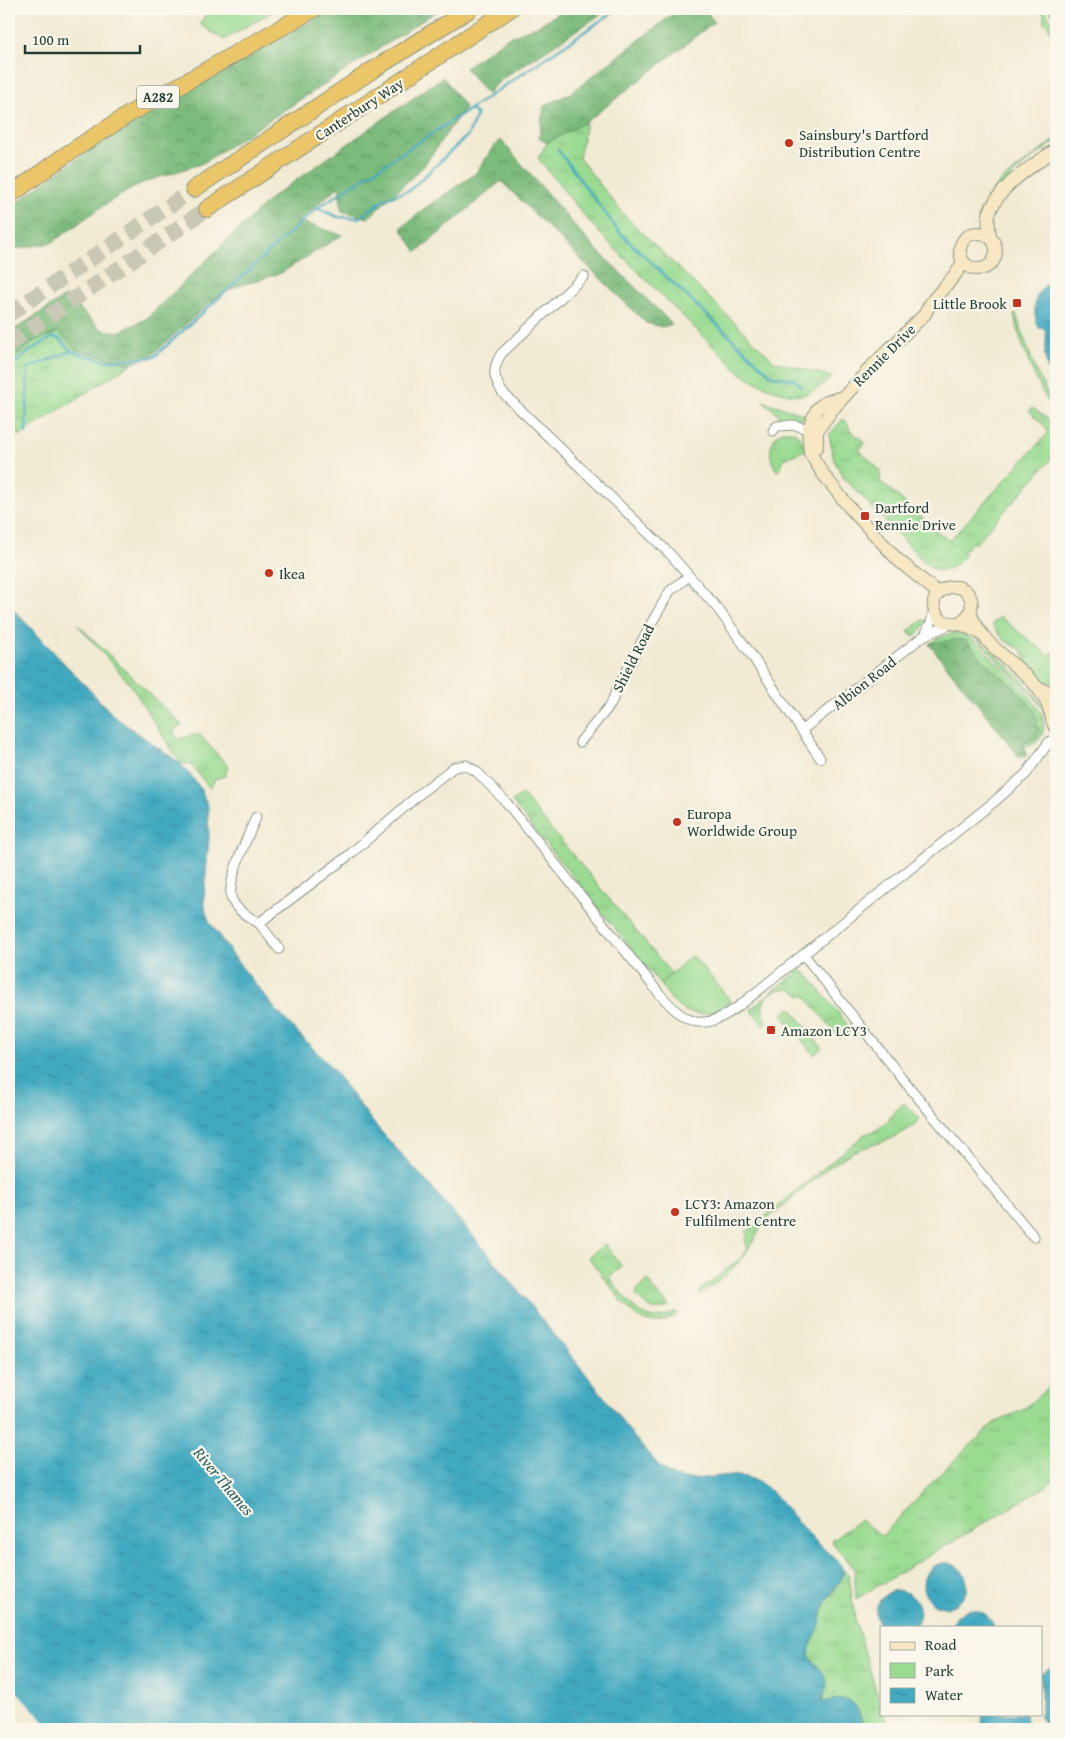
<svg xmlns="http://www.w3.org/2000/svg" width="1065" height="1738" viewBox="0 0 1065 1738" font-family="'Gentium Book Plus',serif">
<defs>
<pattern id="grass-tufts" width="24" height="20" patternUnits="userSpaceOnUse" patternTransform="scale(1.25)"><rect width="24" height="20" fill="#9adb91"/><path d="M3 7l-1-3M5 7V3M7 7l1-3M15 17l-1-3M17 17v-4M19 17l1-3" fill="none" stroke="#84bd7e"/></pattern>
<pattern id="forest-crowns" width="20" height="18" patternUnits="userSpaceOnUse" patternTransform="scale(1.25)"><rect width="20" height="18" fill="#7bbb7b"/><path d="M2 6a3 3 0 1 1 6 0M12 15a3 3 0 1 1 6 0" fill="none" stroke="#649966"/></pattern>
<pattern id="water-ripples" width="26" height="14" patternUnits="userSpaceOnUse" patternTransform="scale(1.25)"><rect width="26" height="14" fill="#41a9c0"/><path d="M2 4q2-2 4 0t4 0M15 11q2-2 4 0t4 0" fill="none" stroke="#368b9d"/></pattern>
</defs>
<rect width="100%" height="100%" fill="#fbf7ec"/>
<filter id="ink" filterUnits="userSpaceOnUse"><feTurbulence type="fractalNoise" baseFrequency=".02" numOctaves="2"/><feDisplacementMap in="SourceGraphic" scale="10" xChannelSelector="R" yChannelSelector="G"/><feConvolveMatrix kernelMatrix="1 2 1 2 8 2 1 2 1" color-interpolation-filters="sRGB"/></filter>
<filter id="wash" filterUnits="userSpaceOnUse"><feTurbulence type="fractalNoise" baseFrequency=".0096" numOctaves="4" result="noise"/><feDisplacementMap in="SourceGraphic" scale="20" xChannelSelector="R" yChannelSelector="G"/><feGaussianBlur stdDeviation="1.12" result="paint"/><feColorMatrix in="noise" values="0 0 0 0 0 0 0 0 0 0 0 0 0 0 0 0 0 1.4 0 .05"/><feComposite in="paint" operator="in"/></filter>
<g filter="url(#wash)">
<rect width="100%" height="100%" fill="#f2ebd4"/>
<g fill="url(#grass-tufts)" stroke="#5c8c62">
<path d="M 1041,9 L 1045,9 L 1056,30 L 1056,42 L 1046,22 L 1044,23 L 1044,15 Z"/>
<path d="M 586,122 L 579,158 L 625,216 L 774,361 L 832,377 C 825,383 817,389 809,393 C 792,402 753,381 739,372 L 610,244 L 586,218 L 538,158 L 550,138 Z"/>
<path d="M 1056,139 L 1056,141 C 1042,152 1025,162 1013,175 C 1000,188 991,205 979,219 L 977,218 L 993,191 L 1001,181 Z"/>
<path d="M 1016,314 L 1035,369 L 1056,410 L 1056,414 C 1036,385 1022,349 1014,315 Z"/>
<path d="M 59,332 L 75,349 L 131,364 L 20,435 L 9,436 L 9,363 L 33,342 Z"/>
<path d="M 763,401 L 803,414 L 808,416 C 800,422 788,417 778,421 L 778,414 Z"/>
<path d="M 1032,408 C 1042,415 1056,422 1056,435 L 1055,435 L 1056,454 L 975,544 L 972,542 L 963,552 L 965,555 C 952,568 945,577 927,565 L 843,477 L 834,460 L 829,435 L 843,419 L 848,424 L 849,429 L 865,443 L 859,450 L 881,471 L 880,481 L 949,541 L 1048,433 L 1044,426 L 1029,411 Z"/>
<path d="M 782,431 C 797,429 802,437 806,450 C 797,454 790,455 781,462 L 781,469 L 778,472 C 768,460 767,440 782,431 Z"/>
<path d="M 1000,617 L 1048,655 L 1056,652 L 1056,687 L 1045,681 L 1025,662 L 1026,658 L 1020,648 C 1007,646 999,635 992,624 Z"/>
<path d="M 923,620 L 928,621 L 917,635 L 912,635 L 908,631 Z"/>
<path d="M 77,624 L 182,725 L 173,730 L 177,739 L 199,734 L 228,766 L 225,776 L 215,779 L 210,788 L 190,764 L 180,763 L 130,684 Z"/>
<path d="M 955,628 L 965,630 L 974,634 C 994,654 1044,693 1048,720 L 1042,707 L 1032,694 L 972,635 C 962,630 954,628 943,632 L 943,631 Z"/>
<path d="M 953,633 L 962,634 L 972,639 C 991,658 1032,692 1042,716 C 1044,721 1044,729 1042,734 C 1038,743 1032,746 1024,747 L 1024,743 L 1031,741 L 1016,689 L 987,664 L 966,641 L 929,644 L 939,638 Z"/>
<path d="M 522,794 L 671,973 L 731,1001 C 713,1016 700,1017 679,1007 L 512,802 Z"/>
<path d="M 800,970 L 807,974 L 851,1029 L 847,1034 L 839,1038 L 804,994 L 801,996 C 780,977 752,1000 767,1023 L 764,1026 L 751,1010 L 754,1006 Z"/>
<path d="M 791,1008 L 822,1048 L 814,1055 L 782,1015 Z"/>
<path d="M 904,1103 L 919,1118 L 914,1126 L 893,1138 L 852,1152 L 828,1168 L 766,1220 L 743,1258 L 726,1275 L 701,1294 L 699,1291 L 741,1258 L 747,1248 L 745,1239 L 748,1236 L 745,1233 L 865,1134 C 887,1129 889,1115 904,1103 Z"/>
<path d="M 605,1244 L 622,1267 L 609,1277 C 625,1297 646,1333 675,1311 L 677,1314 C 649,1336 631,1313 614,1291 C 606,1280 597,1269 588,1257 Z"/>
<path d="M 648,1280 L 653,1286 L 652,1288 L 669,1306 C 655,1315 645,1305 636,1295 L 637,1290 Z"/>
<path d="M 1056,1380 L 1056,1478 L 1045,1487 L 856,1599 L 854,1568 L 831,1541 L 860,1520 L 882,1536 L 940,1474 L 993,1424 L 1024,1409 Z"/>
<path d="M 843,1570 L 849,1575 L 855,1619 L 881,1708 L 881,1714 L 884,1714 L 890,1729 L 863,1729 L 862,1721 L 849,1700 C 839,1697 830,1703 822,1701 L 827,1687 L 822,1672 L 809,1655 L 814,1611 C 826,1602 842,1586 843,1570 Z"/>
</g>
<g fill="url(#forest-crowns)" stroke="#4d7c58">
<path d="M 333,9 L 440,9 L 203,163 L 142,183 L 107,203 L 51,243 L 9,250 L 9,209 C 60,169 114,132 170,100 C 223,68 279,39 333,9 Z"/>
<path d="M 565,9 L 609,9 L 502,79 L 487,94 L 465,68 L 507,38 L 539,25 Z"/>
<path d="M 679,9 L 705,9 L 714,22 L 586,122 L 547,143 L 539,138 L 544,106 L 571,93 Z"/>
<path d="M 443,77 L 465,107 L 423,167 L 368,218 L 342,211 L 339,186 L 298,221 L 342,235 L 281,273 L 235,287 L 209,303 L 153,354 L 131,364 L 75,349 L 59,332 L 33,342 L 9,363 L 9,333 L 66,296 L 102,330 L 119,332 L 146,319 L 271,198 Z"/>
<path d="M 501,140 L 588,241 L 672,324 L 662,327 L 646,323 L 501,181 L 417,252 L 401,228 L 428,206 L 475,174 L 494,146 Z"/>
<path d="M 959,639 L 966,641 L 987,664 L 1016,689 L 1034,709 L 1039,731 L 1036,738 L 1024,743 L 1026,756 L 1020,757 L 929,644 Z"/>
</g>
<g fill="#9adb91" stroke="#5c8c62">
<path d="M 209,9 L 276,9 L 224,40 L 200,24 Z"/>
<path d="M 692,955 L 731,1001 C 716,1013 699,1019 680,1008 C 672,1002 666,991 660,984 Z"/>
</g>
<g fill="url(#water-ripples)" stroke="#30737a">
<path d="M 1056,280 L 1056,386 C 1051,377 1046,366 1045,356 C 1044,347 1049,337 1044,329 L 1039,328 C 1034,319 1033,301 1039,292 C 1043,286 1050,282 1056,280 Z"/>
<path d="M 9,605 L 116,718 L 180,763 L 192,777 L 201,789 L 208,807 L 209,837 L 204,900 L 206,913 L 210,923 L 241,966 L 276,1010 L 331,1067 L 375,1125 L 434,1190 L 505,1274 L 602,1394 L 633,1436 L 660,1467 L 671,1475 L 682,1479 L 694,1479 L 731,1475 L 746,1477 L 758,1481 L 772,1492 L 807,1533 L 840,1564 L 843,1570 L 843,1576 L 825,1603 L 820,1625 L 811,1645 L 809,1655 C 814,1665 828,1673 827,1686 C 826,1691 822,1695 822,1701 C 827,1702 832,1700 838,1699 C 856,1696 861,1715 863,1729 L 9,1729 Z"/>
<circle cx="945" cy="1585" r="22"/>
<path d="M 895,1590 C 915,1591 927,1609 915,1627 L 881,1627 C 870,1612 878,1595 895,1590 Z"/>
<path d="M 969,1609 C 982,1610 990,1615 994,1627 L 951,1627 L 956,1616 Z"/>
<path d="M 1056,1664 L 1056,1729 L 1048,1729 L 1039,1714 L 1041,1714 L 1041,1673 Z"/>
<path d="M 983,1714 L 1025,1714 L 1026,1721 L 1025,1729 L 983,1729 L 982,1720 Z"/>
</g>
<path fill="#f2ebd4" d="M 9,1683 L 51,1729 L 23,1729 L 9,1711 Z"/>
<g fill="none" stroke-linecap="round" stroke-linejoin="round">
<g stroke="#41a9c0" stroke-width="2.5">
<path d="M 558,150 L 620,233 L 772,376 L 794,379 L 801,386"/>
<path d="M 317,208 L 338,217 L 359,218 L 386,198 L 410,190 L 468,135 L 477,115 L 470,109"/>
<path d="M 9,368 L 30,351 L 53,337 L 60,339 L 71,351 L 106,361 L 154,357 L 317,208 L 470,109 L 618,9"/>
<path d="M 26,433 L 28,368 L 71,351"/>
</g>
</g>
</g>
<g filter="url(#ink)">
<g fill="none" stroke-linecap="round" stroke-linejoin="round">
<g stroke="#c8c8b4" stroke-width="16" stroke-dasharray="16 8" stroke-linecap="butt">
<path d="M 9,314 L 194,189"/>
<path d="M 9,343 L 207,209"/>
</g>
<defs>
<g id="street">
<path d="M 584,276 L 501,354 C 492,370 493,376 502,392 L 670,554 L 718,609 L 750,653 L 820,758"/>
<path d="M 773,431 L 777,426 L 794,425 L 812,430"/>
<path d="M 925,635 L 931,623 L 934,610"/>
<path d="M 802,730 L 925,635 L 951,624"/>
<path d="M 580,742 L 611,704 L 616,691 L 652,622 L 670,591 L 689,576"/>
<path d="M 256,817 C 249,835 225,882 232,900 C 237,911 249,917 259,923 L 348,856 L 423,791 L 454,767 L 466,765 L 477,772 L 506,802 L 658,992 C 686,1024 701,1034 739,1006 L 995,801 L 1026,774 L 1049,742 L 1056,738"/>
<path d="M 259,923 L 279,949"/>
<path d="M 804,955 L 910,1088 L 1034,1237"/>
</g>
<g id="secondary">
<path d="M 1051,9 L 1056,19"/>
<circle cx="978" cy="251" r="18"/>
<path d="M 990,237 C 990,230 987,221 989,214 C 999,185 1033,166 1056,149"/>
<path d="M 842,397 L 824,403 L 817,409 L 808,429 L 810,453 L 823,474 L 849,507 L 898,560 L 938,593"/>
<path d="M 817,447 L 817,431 L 832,410 L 872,366 L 925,314 C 933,293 955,282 963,261"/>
<path d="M 970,612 C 983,648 1014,660 1037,687 C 1042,693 1047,703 1050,711 C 1052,718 1051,722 1056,728"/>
<path d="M 957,624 C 967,619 974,611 971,599 C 963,575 924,590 936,613 C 941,624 949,622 959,624 C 966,626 973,630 980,633"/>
<path d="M 1037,687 L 1056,696"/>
</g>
<g id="highway">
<path d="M 194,189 L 371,71 L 470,9"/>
<path d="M 9,196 L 64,156 L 131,113 L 314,9"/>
<path d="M 207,209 L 510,9"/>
</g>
</defs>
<use href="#street" stroke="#889484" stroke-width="11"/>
<use href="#secondary" stroke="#889484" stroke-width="14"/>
<use href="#highway" stroke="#889484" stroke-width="18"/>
<use href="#street" stroke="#fff" stroke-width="9"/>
<use href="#secondary" stroke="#f7e8c3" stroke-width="12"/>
<use href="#highway" stroke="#ebc669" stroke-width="16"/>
</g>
</g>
<g fill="#c8321e" stroke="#fbf7ec" stroke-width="2">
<circle cx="789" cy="143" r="5"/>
<rect x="1012" y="298" width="10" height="10" rx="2.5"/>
<rect x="860" y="511" width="10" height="10" rx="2.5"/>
<circle cx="269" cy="573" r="5"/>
<circle cx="677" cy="822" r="5"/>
<rect x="766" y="1025" width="10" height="10" rx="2.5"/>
<circle cx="675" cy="1212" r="5"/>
</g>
<g text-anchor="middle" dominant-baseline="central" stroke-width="4.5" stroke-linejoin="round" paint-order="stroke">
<rect fill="#fbf7ec" stroke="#61756b" stroke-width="1" x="137" y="85.5" width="42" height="23" rx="4"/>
<g font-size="14" font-weight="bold" fill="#1f3d34">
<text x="158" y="97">A282</text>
</g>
<g font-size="15" fill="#1f3d34" stroke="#fbf7ec">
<text transform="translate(359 109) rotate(-33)">Canterbury Way</text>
<text transform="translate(884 355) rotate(-45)">Rennie Drive</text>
<text transform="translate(633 658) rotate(-63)">Shield Road</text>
<text transform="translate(864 683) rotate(-38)">Albion Road</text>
</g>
<g font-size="15" fill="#1f3d34" stroke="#fbf7ec" text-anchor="start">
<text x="799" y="134">Sainsbury's Dartford<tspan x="799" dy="17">Distribution Centre</tspan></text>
<text x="1007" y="303" text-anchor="end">Little Brook</text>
<text x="875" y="507">Dartford<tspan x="875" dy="17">Rennie Drive</tspan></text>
<text x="279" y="573">Ikea</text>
<text x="687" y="813">Europa<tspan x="687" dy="17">Worldwide Group</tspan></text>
<text x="781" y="1030">Amazon LCY3</text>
<text x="685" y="1203">LCY3: Amazon<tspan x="685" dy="17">Fulfilment Centre</tspan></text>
</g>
<g font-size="16" font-style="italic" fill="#295d5e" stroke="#fbf7ec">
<text transform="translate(224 1481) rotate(50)">River Thames</text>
</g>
</g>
<rect width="1065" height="1738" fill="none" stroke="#fbf7ec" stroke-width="30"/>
<rect x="880" y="1626" width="162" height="90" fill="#fbf7ec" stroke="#a3ada2"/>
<rect x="890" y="1642" width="25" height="8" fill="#f7e8c3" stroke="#a3ada2"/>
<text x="925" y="1650" font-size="15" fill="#1f3d34">Road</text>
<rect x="890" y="1663" width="25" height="15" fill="#9adb91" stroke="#a3ada2"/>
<text x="925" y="1676" font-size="15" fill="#1f3d34">Park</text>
<rect x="890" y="1688" width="25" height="15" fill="url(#water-ripples)" stroke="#a3ada2"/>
<text x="925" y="1700" font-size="15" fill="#1f3d34">Water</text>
<path d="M25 45v8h115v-8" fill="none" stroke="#1f3d34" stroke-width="2.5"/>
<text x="32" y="45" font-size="15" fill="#1f3d34" stroke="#fbf7ec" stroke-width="4" paint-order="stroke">100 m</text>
</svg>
